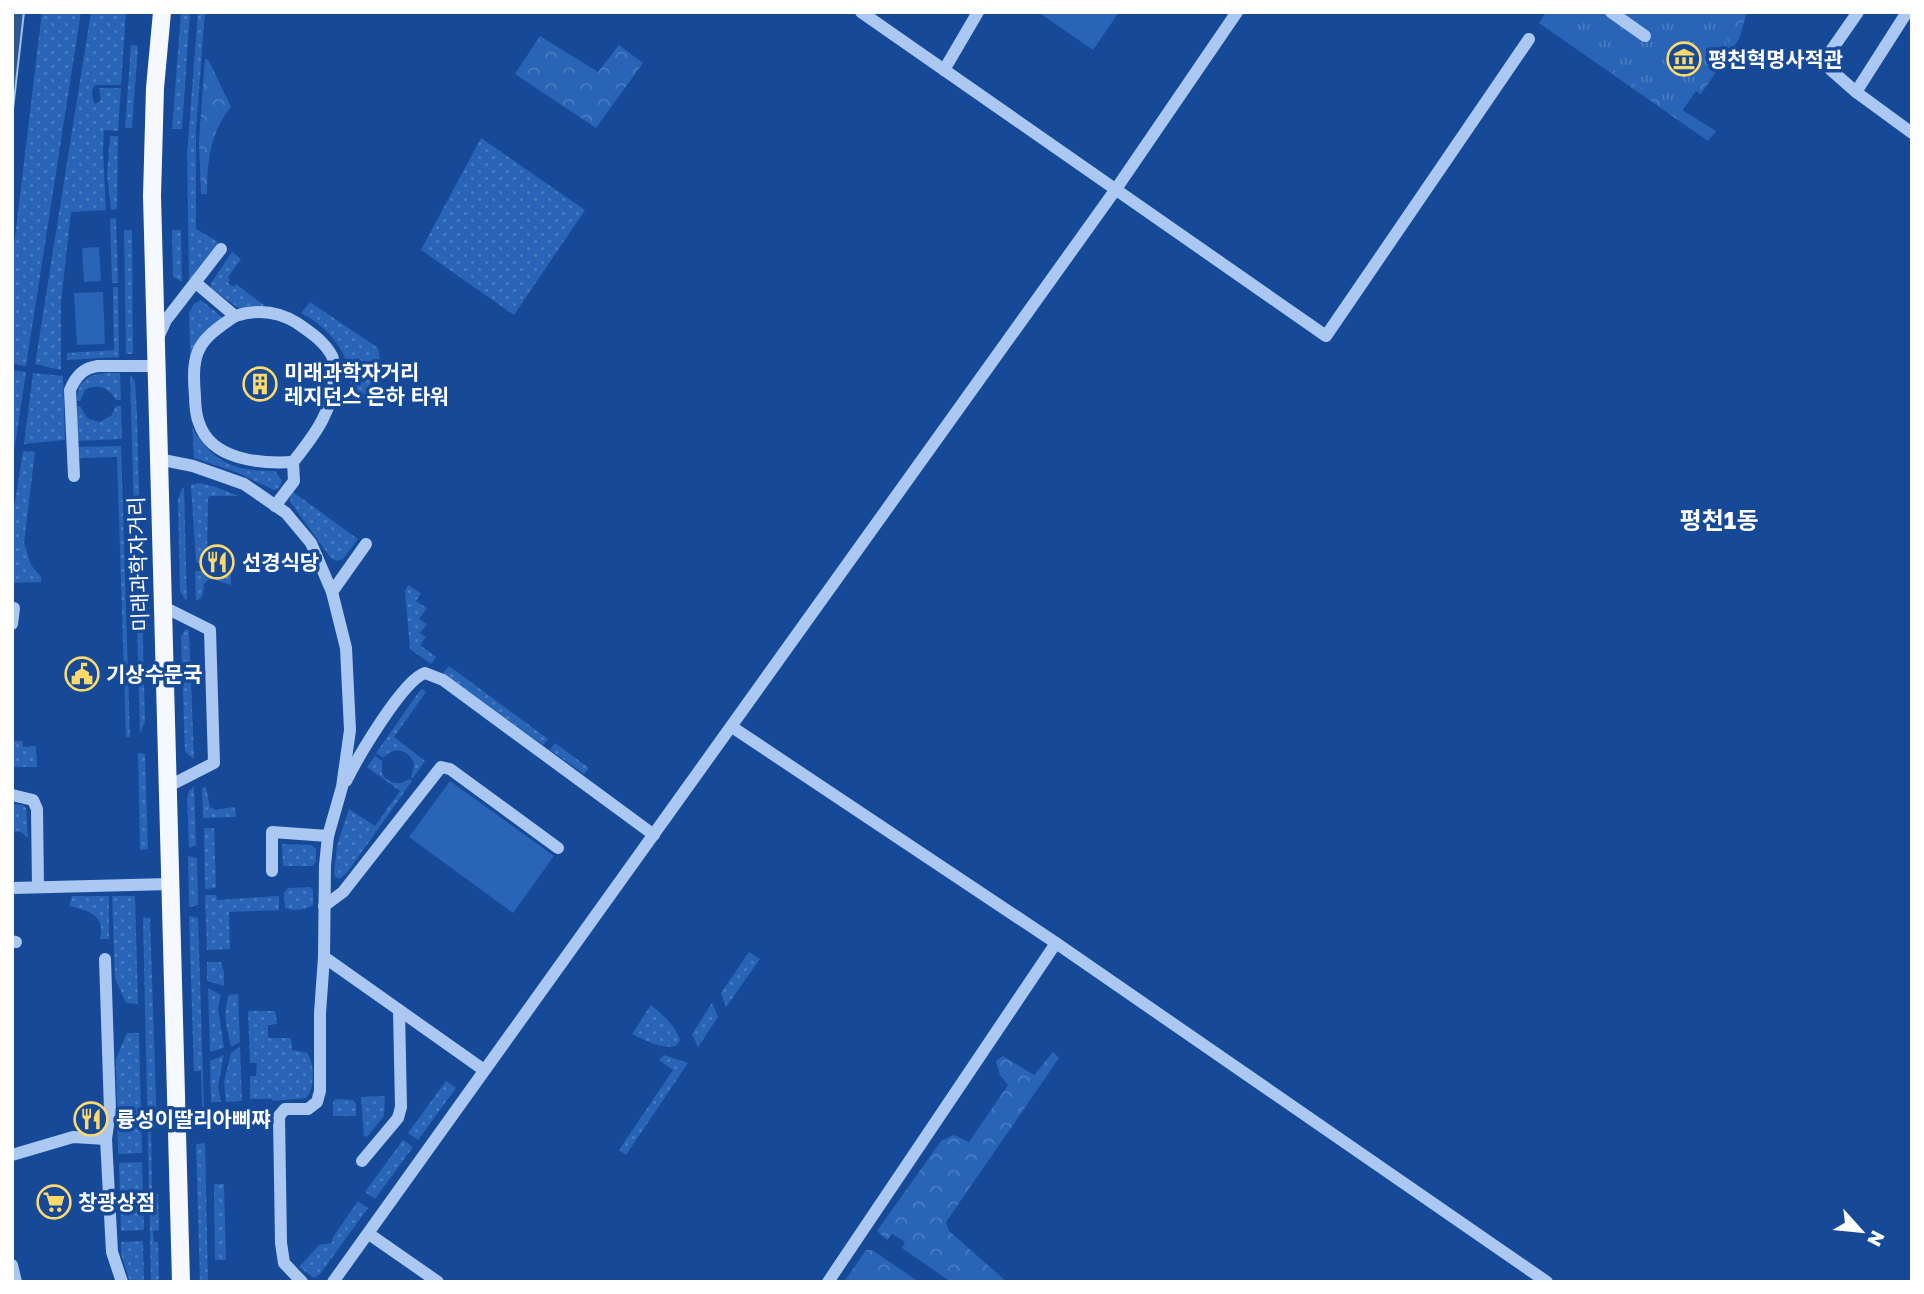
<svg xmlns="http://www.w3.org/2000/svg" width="1924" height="1294" viewBox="0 0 1924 1294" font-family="'Golos Text','Noto Sans KR',sans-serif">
<defs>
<pattern id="grass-dots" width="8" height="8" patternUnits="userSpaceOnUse" patternTransform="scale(1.75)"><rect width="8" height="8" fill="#2964b6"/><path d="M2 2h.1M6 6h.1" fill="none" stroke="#497bc1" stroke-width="1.8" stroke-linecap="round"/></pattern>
<pattern id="forest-crowns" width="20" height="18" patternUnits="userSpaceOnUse" patternTransform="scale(1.75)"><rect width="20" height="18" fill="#2964b6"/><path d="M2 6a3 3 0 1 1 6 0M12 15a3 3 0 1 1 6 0" fill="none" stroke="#497bc1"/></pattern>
<pattern id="park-tufts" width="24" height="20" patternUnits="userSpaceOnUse" patternTransform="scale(1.75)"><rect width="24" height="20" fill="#2964b6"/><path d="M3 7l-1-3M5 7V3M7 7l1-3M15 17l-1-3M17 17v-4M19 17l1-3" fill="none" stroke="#497bc1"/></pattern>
</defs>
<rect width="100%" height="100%" fill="#164a98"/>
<g fill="url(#grass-dots)">
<path d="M 42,12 L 81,12 L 26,366 L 12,364 L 12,262 Z"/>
<path d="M 91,12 L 126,12 L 121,85 L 96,85 C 90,88 92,99 95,104 L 101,100 L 99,88 L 121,88 L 118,131 L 104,130 L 103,150 L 106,210 L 71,212 L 61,302 L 61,370 L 35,364 Z"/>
<path d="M 181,12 L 190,12 L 182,129 L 172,129 Z"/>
<path d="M 198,12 L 205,12 L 196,129 L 196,229 L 218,242 L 189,281 L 187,154 Z"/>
<path d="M 131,45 L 138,46 L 132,128 L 125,128 Z"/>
<path d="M 110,136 L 118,136 L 117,209 L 111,210 L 107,174 Z"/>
<path d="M 481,138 L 585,210 L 514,315 L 421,250 Z"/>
<path d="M 116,218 L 118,283 L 112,283 L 110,219 Z"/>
<path d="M 124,230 L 132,230 L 133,354 L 126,354 Z"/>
<path d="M 172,230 L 181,230 L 182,282 L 173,277 Z"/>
<path d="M 232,252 L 241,259 L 228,277 L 230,280 L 228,283 L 234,287 L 236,284 L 265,306 L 241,310 L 211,288 L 211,283 Z"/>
<path d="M 113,287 L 118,287 L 119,357 L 67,360 L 67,353 L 114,350 Z"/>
<path d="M 201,300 L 222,317 L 216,323 L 191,385 L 189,313 L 194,304 Z"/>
<path d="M 310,302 L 378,348 L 382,371 L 361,400 L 352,392 C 352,357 332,329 301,313 Z"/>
<path d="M 12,370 L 26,372 L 12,465 Z"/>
<path d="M 33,373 L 63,376 L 65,440 L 24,444 Z"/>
<path d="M 105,373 L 120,373 L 121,400 L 116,400 C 109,388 98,383 85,390 L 80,401 L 77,401 C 77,382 86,375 105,373 Z"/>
<path d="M 130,374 L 135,382 L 137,415 L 145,722 L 140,733 Z"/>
<path d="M 191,397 C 192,407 190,422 194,431 C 196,435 201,441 204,444 C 222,468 248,471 275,471 L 282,481 L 279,488 L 274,490 L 236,472 L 194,458 Z"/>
<path d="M 77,406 L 80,406 L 87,418 L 99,422 L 111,416 L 116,406 L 121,406 L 122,439 L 77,441 Z"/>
<path d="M 121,446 L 130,737 L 126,737 L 117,457 L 77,458 L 76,447 Z"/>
<path d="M 23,451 L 35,452 L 24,543 L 31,565 L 41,577 L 41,582 L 12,583 L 12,521 Z"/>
<path d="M 199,483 L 216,487 L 239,496 L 210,496 L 208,498 L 207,561 L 201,564 L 196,562 L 191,485 Z"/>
<path d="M 182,488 L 184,488 L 187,602 L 180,591 L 178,499 Z"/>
<path d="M 293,492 L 358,539 L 343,559 L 336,561 L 330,557 L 291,503 L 290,498 Z"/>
<path d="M 231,570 L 231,585 L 210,578 L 204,584 C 203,591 204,598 196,601 L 195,571 Z"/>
<path d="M 408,585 L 421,593 L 416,601 L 427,608 L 419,619 L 427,624 L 420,633 L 426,637 L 420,645 L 436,657 L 431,664 L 410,649 L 405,591 Z"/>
<path d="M 185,630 L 189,630 L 194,759 L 185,752 L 181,636 Z"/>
<path d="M 449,666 L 548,739 L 543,745 L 443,673 Z"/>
<path d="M 421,689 L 426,692 L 394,737 L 425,761 L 413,778 L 411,777 L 414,764 C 409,749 394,746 383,758 L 376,753 Z"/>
<path d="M 12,739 L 15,741 L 22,741 L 23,747 L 36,746 L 37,767 L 12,767 Z"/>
<path d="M 555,743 L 589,768 L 584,774 L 550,750 Z"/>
<path d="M 138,753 L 145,754 L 148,849 L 140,850 Z"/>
<path d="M 375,756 L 382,761 L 382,774 C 389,784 399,786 409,779 L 412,781 L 347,873 L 339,879 L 335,877 L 334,873 L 337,845 L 349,809 L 375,826 L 400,791 L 367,767 Z"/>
<path d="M 194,786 L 196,845 L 189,848 L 187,798 L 189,791 Z"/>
<path d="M 206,787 L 210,807 L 216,810 L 233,807 L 235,808 L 236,817 L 203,818 L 202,788 Z"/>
<path d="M 12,804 L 23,805 L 26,808 L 28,838 L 21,832 L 12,831 Z"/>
<path d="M 204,828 L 214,828 L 216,888 L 205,889 Z"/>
<path d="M 282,844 L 311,845 L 316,849 L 316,862 L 312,866 L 283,866 Z"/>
<path d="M 188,856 L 197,858 L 198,905 L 189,907 Z"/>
<path d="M 310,887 L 313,890 L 313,905 C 307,910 292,911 285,908 L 284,893 L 288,888 Z"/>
<path d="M 205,895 L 216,895 L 217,900 L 279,896 L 279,910 L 229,912 L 230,949 L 207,950 Z"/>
<path d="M 72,896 L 109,896 L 109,939 L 100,939 C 106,915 89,911 69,906 Z"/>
<path d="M 112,896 L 135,896 L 138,1004 L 126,1003 L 115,979 Z"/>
<path d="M 189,916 L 198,918 L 204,1107 L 202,1107 L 201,1071 L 194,1071 Z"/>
<path d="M 143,917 L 150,918 L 157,1127 L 151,1127 L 152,1194 L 158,1194 L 159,1230 L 153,1231 L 154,1242 L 158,1242 L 159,1282 L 151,1282 Z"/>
<path d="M 749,952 L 760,959 L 726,1007 L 721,993 Z"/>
<path d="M 207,962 L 221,962 L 224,973 L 224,986 L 207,981 Z"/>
<path d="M 208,988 L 221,995 L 218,1008 L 224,1048 L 210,1052 Z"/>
<path d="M 238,994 L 240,1042 L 231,1047 C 227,1028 222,1014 229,995 Z"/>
<path d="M 712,1003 L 718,1017 L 698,1047 L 692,1034 Z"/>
<path d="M 651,1005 C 663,1015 675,1025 680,1040 L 676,1046 C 661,1049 646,1041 632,1034 Z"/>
<path d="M 248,1011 L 275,1011 L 277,1024 L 268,1025 L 268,1038 L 291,1038 L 292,1050 L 307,1053 C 315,1063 315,1089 306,1098 L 273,1101 L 272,1099 L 250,1099 L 250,1076 L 256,1076 L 257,1063 L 250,1063 Z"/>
<path d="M 127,1033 L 139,1033 L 142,1153 L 118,1154 L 116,1059 Z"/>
<path d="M 240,1046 L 242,1101 L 226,1102 L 224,1082 L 231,1053 Z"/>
<path d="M 224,1055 L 218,1086 L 221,1102 L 211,1102 L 210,1061 Z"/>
<path d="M 664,1055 L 688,1063 L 626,1155 L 619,1150 L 673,1070 L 659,1060 Z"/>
<path d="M 446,1081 L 456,1088 L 418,1140 L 408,1133 Z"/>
<path d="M 385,1096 L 384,1116 L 368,1136 L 364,1137 L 361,1097 Z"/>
<path d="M 336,1099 L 353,1100 L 356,1104 L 356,1116 L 333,1116 L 333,1102 Z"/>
<path d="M 403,1140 L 413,1147 L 375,1199 L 365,1192 Z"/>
<path d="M 205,1143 L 208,1282 L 200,1282 L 196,1144 Z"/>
<path d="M 142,1162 L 144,1230 L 121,1231 L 119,1163 Z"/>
<path d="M 214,1184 L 224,1184 L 226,1260 L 215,1260 Z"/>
<path d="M 358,1201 L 368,1208 L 320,1274 L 314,1278 L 299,1267 L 319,1245 L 332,1243 L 333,1237 Z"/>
<path d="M 143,1241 L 144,1282 L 130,1282 L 121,1254 L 121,1242 Z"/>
</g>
<g fill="url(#forest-crowns)">
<path d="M 1546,12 L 1552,12 L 1679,108 L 1716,131 L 1708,141 L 1539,23 Z"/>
<path d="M 1711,12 L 1747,12 L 1739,39 L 1701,94 L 1694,90 Z"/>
<path d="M 540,36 L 598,72 L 619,45 L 643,63 L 596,128 L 515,74 Z"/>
<path d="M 205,58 L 209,61 L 231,107 C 210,132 207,163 207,194 L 201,194 L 199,141 Z"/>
<path d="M 1053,1052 L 1059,1058 L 946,1222 L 949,1231 L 1007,1282 L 951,1282 L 902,1248 L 905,1242 L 892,1234 L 887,1240 L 877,1231 L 941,1141 L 954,1135 L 969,1142 L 1008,1085 L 1000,1075 L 996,1061 L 1003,1056 L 1034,1075 Z"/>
<path d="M 866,1250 L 872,1250 L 919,1282 L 844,1282 Z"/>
</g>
<path fill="url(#park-tufts)" d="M 1551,12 L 1736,12 L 1732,18 L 1725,49 L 1680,114 L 1544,23 Z"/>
<g fill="#2964b6">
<path d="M 1038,12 L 1119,12 L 1093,50 Z"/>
<path d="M 99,247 L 101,281 L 84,282 L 82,248 Z"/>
<path d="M 103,292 L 105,344 L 77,345 L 74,293 Z"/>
<path d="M 450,781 L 554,856 L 513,913 L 409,837 Z"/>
</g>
<path fill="#30568f" stroke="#9cc2f4" stroke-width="2" d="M 12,12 L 24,12 L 12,118 Z"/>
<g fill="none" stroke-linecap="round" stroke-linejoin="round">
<g stroke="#aac8f2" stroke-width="12">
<path d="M 861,12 L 1326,336 L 1529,39"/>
<path d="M 1611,12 L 1645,36"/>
<path d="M 1858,12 L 1828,55 L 1831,70 L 1856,92 L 1912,133"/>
<path d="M 944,70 L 978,12"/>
<path d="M 1856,92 L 1907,12"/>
<path d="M 196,283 L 235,316 C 257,309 278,311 297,323 C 310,332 324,341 332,356 C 334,360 334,367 334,372 C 336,407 314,436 293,462 L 294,481 L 275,506"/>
<path d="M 235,316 C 198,341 191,350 195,396 C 195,405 196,415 199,423 C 211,460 260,464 293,462"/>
<path d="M 157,340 L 166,320 L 221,249"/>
<path d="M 158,459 L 193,466 L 244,484 L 286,513 L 311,543 L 332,592 L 346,648 L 350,730 L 342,787 L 328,836 L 325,865 L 324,957 L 484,1070"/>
<path d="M 74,476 L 70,390 C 76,376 83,368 98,366 L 156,366"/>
<path d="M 332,592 L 366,544"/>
<path d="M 162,606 L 210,630 L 214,763 L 167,787"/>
<path d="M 12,624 L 14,608"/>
<path d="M 732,727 L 1056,943 L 1547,1282"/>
<path d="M 346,781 C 358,757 403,680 425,673 L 443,680 L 654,835"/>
<path d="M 12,795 L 33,800 L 37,809 L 38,887"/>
<path d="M 272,871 L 272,832 L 328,836"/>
<path d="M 12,888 L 170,884"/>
<path d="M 324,906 L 343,892 L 441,767 L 450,769 L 558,848"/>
<path d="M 12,941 L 16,942"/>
<path d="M 105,959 L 110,1111 L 106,1139 L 112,1252 L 122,1282"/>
<path d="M 12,1155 L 73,1137 L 106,1139"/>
<path d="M 362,1161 L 398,1118 L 401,1107 L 399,1010"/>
<path d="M 369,1234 L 438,1282"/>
<path d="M 12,1265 L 16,1282"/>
<path d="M 302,1282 L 284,1263 L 281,1243 L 279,1116 L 285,1109 L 308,1109 L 317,1102 L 320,1091 L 320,1013 L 324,957"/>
<path d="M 333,1282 L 1116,189 L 1237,12"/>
<path d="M 828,1282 L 1056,943"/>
</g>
<path stroke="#f5f8ff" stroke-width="18" d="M 162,12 L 155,88 L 152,196 L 181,1282"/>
</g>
<defs>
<symbol id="museum-ring" viewBox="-11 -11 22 22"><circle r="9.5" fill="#164a98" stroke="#ffda6b" stroke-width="1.5"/><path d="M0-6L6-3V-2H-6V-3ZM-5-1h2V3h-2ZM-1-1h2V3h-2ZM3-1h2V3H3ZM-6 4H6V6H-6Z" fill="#ffda6b"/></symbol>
<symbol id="building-ring" viewBox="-11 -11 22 22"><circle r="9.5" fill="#164a98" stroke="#ffda6b" stroke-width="1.5"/><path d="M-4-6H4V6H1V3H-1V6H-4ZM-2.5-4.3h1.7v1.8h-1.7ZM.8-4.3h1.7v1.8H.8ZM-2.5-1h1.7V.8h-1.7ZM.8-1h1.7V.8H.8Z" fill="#ffda6b"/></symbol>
<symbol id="restaurant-ring" viewBox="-11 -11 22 22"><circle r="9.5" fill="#164a98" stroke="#ffda6b" stroke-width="1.5"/><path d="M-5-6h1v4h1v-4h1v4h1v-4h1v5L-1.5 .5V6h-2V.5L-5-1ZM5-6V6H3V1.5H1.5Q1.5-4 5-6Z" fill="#ffda6b"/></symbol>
<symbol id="civic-ring" viewBox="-11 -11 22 22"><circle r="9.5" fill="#164a98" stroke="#ffda6b" stroke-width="1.5"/><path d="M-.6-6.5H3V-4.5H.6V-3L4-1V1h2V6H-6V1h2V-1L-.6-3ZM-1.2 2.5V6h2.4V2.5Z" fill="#ffda6b"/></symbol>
<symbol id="supermarket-ring" viewBox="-11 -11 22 22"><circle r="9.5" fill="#164a98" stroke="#ffda6b" stroke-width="1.5"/><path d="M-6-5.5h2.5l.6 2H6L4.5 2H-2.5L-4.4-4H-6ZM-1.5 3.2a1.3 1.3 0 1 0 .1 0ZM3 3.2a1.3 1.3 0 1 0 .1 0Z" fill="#ffda6b"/></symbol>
</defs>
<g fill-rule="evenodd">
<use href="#museum-ring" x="1665" y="40" width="38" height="38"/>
<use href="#building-ring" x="241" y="365" width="38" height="38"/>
<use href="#restaurant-ring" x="198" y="543" width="38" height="38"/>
<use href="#civic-ring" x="63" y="655" width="38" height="38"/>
<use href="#restaurant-ring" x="72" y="1100" width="38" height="38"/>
<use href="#supermarket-ring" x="35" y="1183" width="38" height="38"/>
</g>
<g text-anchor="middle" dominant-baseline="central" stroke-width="7" stroke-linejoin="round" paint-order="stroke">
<g font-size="21" font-weight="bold" fill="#fff" stroke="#164a98" text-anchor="start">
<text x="1708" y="59">평천혁명사적관</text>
<text x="284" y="372">미래과학자거리<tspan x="284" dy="24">레지던스 은하 타워</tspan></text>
<text x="242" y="562">선경식당</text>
<text x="106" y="674">기상수문국</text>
<text x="116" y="1119">륭성이딸리아삐쨔</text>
<text x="78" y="1202">창광상점</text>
</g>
<g font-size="21" fill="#fff" stroke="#164a98">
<text transform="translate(138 564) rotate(-92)">미래과학자거리</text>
</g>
<g font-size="24" font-weight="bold" fill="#fff" stroke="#164a98">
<text x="1719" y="519">평천1동</text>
</g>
</g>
<rect width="1924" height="1294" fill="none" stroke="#ffffff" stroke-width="28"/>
<g transform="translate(1861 1231) rotate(117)" stroke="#164a98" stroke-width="5" paint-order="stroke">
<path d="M0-5L12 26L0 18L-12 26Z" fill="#ffffff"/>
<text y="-10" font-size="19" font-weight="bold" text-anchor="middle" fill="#ffffff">N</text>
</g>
</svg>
